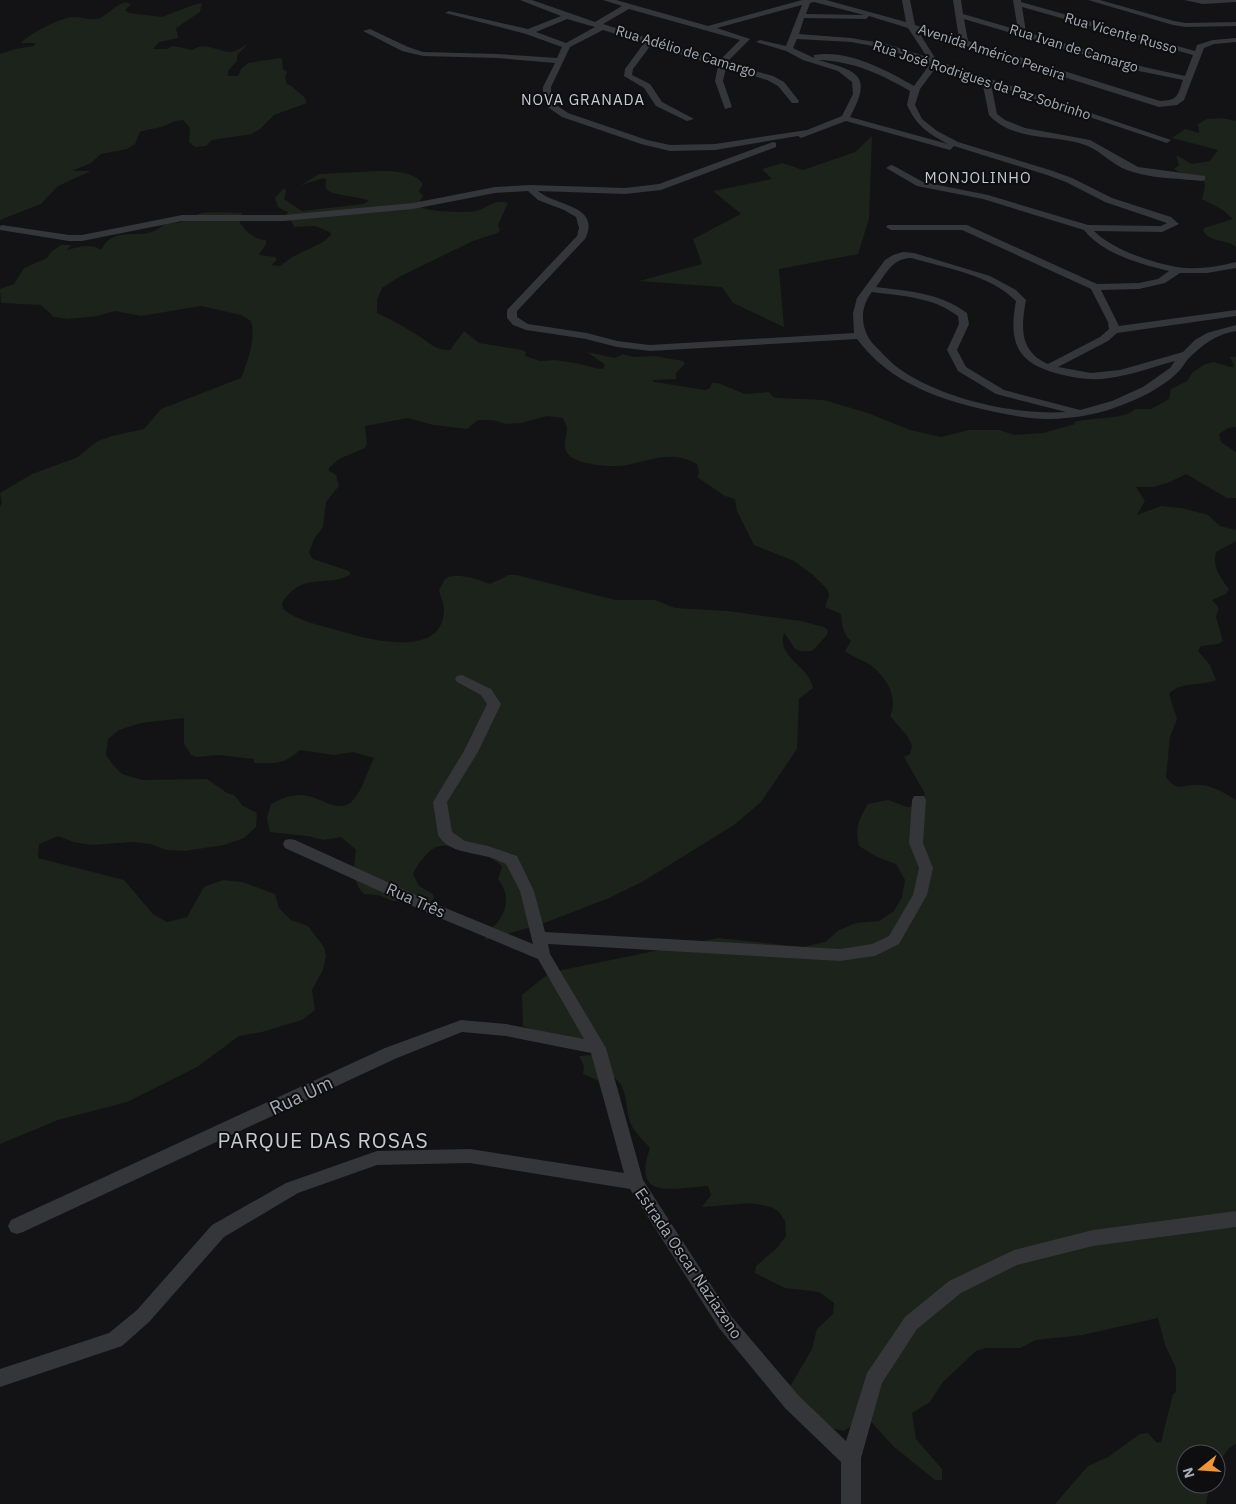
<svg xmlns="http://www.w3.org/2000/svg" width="1236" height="1504" viewBox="0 0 1236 1504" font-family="'IBM Plex Sans',sans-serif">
<rect width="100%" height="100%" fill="#131315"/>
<g fill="#1b231b">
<path d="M 126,2 L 131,4 L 125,10 L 129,13 L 162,17 L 193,5 L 202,3 L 200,12 L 176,28 L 178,38 L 159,42 L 153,49 L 166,49 L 173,46 L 193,50 C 204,41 217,51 229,52 C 236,52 242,47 248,44 L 237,55 L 237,61 L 228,71 L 228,76 L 238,76 L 241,69 L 248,63 L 280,58 L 282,59 L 283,69 L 287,72 L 285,77 L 287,85 L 290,85 L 304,97 L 307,103 L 274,115 L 260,129 L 252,134 L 212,140 L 206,146 L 195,147 L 189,142 L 190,128 L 183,120 C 171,121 173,123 164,126 C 156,129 147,129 140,132 L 135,144 L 127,149 L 101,154 L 91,163 L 72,171 L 91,171 L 58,186 L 41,204 L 0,220 L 0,54 L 15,49 L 34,46 L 35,43 L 21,43 C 30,33 60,18 73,17 C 83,17 90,21 100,18 C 109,14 116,4 126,2 Z"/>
<path d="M 1222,118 L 1236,121 L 1236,247 C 1227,239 1211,243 1203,231 L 1204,228 L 1233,219 L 1223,210 L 1202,199 L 1205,186 L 1203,178 L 1179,172 L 1174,169 L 1179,165 L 1176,155 L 1192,164 L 1210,161 L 1218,150 L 1172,138 L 1185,129 L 1199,133 L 1198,124 L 1207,119 Z"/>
<path d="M 872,136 L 869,219 L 858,254 L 779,269 L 784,327 L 733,303 L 722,287 L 639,281 L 702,264 L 693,239 L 741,214 L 713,191 L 772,179 L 762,169 L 782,163 L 803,170 L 855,152 Z"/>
<path d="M 381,171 C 394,171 415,172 423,184 L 419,191 L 423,196 L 417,206 C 430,212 461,213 475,211 C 486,209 495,198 508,203 L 498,225 L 500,230 L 498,233 L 473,241 L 401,276 L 382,288 L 377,300 L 377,313 C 390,319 407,328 419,336 C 430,343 436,351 450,350 L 464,331 L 479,343 L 522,350 L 526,352 L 525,356 L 540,361 L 555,360 L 575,363 L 600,369 L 604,368 L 604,364 L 587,352 L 615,358 L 623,354 L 633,357 L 654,356 L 683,361 L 685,364 L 676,373 L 676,379 L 652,380 L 655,382 L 705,390 L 710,388 L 712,383 L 718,383 L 745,394 L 769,392 L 773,397 L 778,398 L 824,400 L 868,413 L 910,430 L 941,437 L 969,430 L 999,430 L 1015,435 L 1043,433 L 1075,424 L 1074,422 C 1090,417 1125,420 1135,409 L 1151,409 L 1169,399 L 1171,389 L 1187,381 L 1193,372 L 1205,364 L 1214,362 L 1230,367 L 1234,366 L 1230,357 L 1236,357 L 1236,427 L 1228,428 L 1219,434 L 1221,442 L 1236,452 L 1236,498 L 1227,498 L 1186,474 L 1170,482 L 1154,487 L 1136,487 L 1145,501 L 1137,515 L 1161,506 L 1182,508 L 1208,515 L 1220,526 L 1236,530 L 1236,541 L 1216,552 C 1212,567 1220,577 1229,589 L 1226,594 L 1212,600 L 1219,608 L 1216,617 L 1223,641 L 1218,644 L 1201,646 L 1198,651 L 1210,665 L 1216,680 C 1201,687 1182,680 1169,694 L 1177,719 L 1170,737 L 1166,777 C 1178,793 1182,784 1198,785 C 1212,785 1225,793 1236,800 L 1236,1444 L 1229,1448 L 1216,1467 L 1216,1454 L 1186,1454 L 1186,1484 L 1210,1484 L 1206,1504 L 1055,1504 L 1088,1466 L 1108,1457 L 1140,1434 L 1148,1433 L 1157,1443 L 1161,1442 L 1173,1394 L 1176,1392 L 1176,1368 L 1165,1345 L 1158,1318 L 1082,1335 L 1036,1340 L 1020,1348 L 986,1348 L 976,1351 L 942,1383 L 930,1402 L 912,1413 L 916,1439 L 942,1469 L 942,1480 L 935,1480 L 893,1446 L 865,1415 L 844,1431 L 820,1426 L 785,1384 L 791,1385 L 812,1349 L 817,1329 L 833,1314 L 834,1303 L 819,1292 L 785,1288 L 755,1273 L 756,1266 L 777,1248 L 786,1236 L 785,1221 L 779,1212 L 771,1207 L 751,1203 L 702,1207 L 711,1195 L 708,1186 C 673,1188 631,1201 650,1148 C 644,1141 633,1131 630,1122 C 625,1106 628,1088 614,1077 L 599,1081 L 583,1074 L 584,1066 L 579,1056 L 601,1054 L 523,1026 L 522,995 L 544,977 L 562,970 L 718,938 L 803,947 L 825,942 L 839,930 L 856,923 L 879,921 L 894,911 L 902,897 L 905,880 L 896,864 L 877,857 L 859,846 C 855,828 858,820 868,804 L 888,800 L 907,807 L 925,806 L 924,792 L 904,757 L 910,754 L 912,746 L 908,737 L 890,716 C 898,698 888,680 873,667 C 865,660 853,658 845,651 L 851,641 C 843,634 842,625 841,614 L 825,607 L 829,595 L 827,589 L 813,575 L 794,561 L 754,545 L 737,511 L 735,499 L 725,496 L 697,477 L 699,473 L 697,464 C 670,450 654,460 627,465 C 614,468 576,465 568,454 C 561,445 567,438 567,429 C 567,425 564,421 563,418 L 547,416 L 521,423 L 506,424 L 493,420 L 478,420 L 467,429 L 433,425 L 408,418 L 365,426 L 367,443 L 365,448 L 339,459 L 329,468 L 329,471 L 336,475 L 339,486 L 326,502 L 323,527 L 314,539 L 309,553 L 313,559 L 346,570 L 350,572 L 350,575 C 325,588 302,571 282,603 L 283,609 C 298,621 319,625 337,630 C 366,639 444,661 444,609 C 444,603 440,596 439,590 C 441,587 443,582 445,579 C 455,571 479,580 490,584 L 509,575 L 517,575 L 615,600 L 655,600 L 675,608 L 728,611 L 801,621 L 824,627 L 828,630 L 827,635 L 812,651 C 791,653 795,646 784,633 C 776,658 809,665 813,688 L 799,699 L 797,749 L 761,802 L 734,825 L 642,882 L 609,898 L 539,925 L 485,940 L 487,933 C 504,919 514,899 498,879 L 502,867 C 492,854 452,842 436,847 C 427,851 417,865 413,874 L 419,886 L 433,894 L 434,899 L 429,902 L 393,901 L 378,895 L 364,894 C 351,881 354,866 356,850 L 341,837 L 324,840 L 307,836 L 270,832 L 267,818 L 271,804 C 283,798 294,793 308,796 C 323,799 341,815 354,799 C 364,787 367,771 374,758 L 353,752 L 334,755 L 300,750 C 284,765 276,763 254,763 L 254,759 L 219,755 L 197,757 L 191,755 L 184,744 L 184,718 L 141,723 L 119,730 L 108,739 L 106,755 L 114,766 L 122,774 L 142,780 L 207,779 L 227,793 L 234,795 L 243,806 L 257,813 L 256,827 L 244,838 L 224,845 L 185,851 L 166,850 L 151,844 L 132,842 L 92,845 L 73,842 L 58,836 L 39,844 L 38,858 L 124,880 L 153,914 L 167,922 L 187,917 L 204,887 L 223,880 L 242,882 L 275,894 L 279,908 L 291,920 L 308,926 L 324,947 L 326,956 L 323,970 L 312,990 L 315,1010 L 302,1020 L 262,1032 L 239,1036 L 197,1067 L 127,1102 L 58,1120 L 0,1144 L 0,507 L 2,503 L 0,493 L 32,474 L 76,458 L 98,441 L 112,436 L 144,429 L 161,409 L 241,378 C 248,361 256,339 251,321 L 241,315 L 201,306 L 141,316 L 115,311 L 97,316 L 68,319 L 54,317 L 41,305 L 1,303 L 0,289 L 14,284 L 24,268 L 47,258 L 51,252 L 61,245 L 71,245 L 67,250 C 80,247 89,243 101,250 C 114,226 133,239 154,231 C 159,229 167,222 174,219 L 176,223 C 184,222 191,216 198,214 C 212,211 228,213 242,213 L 240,223 C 247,233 254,239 266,240 L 266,244 L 259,255 L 275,257 L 277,260 L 271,265 L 280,266 L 292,257 L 323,242 L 331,235 L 330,232 L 315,226 L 294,227 L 292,222 L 286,216 L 288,212 L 278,207 L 275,198 L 284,188 L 286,191 L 284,199 L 302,211 L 363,204 L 369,201 C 360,196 329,196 326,188 C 325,187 326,181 326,180 L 324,178 L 301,185 L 319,174 Z"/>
</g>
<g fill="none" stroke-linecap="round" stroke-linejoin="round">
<g fill="#34363a" fill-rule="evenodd">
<path d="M 520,0 L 532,0 L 595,22 L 622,6 L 603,0 L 616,0 L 708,26 L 802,0 L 826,0 L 906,22 L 902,0 L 910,0 L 915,25 L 959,39 L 953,0 L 961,0 L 963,14 L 1018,30 L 1013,0 L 1021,0 L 1021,2 L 1195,51 L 1197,45 L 1213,40 L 1236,38 L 1236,42 L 1214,44 L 1204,48 L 1184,100 L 1177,105 L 1159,107 L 918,31 L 937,61 L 1171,140 L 1167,143 L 1164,142 L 991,84 L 997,114 L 1005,120 L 1025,128 L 1090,140 L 1138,167 L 1205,176 L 1205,180 L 1202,181 C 1176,178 1147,179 1122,168 C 1107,160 1096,147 1079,143 C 1050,135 1011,140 989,115 L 982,81 L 937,66 L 920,89 L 915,105 L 922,119 L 937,131 L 958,142 L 1053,171 L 1072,178 L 1112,198 L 1171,217 L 1179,224 L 1162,232 L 1094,231 C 1112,250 1160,266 1186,268 C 1203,269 1220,266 1236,262 L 1236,268 L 1207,273 L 1180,273 L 1165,283 L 1139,289 L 1101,290 L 1119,326 L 1236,310 L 1236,316 L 1117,333 L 1108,341 L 1058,367 L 1091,373 L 1120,370 L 1183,352 L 1195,340 L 1207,333 L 1236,325 L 1236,331 C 1214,335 1203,345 1189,358 C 1184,363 1182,369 1177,373 C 1169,381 1159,387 1149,393 C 1124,406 1095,416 1066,418 C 1042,421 1019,417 995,412 C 943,401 890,384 857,339 L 650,351 L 617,347 L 586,339 L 526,330 L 513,325 L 507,318 L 507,310 L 577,236 L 579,228 L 576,217 L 564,210 L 538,200 L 528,191 L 495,193 L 413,209 L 284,221 L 182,221 L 82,241 L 69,241 L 0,230 L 0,226 L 2,225 L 69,235 L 82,235 L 182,215 L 284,215 L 413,203 L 495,187 L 530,185 L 625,188 L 659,184 L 773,142 L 776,143 L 776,147 L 661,190 L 625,194 L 538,191 C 555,206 602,205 585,239 L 517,311 L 517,317 L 528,324 L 587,333 L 617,341 L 650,345 L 854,333 L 853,313 L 857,298 L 885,260 L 893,255 L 903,252 L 914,253 L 990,276 L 1016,290 L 1026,300 C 1021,327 1019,351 1048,364 L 1100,337 L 1109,329 L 1108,322 L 1091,289 L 962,230 L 891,230 L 886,227 L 888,225 L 967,225 L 1097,284 L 1139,283 L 1158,279 L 1169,271 C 1140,264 1103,254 1084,230 L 983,199 L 917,186 L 886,168 L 891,165 L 894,166 L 923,182 L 988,195 L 1088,225 L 1161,226 L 1167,223 L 1105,202 L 1066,182 L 1047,175 L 954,146 L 950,150 L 846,121 L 801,138 L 798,136 L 715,150 L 670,151 L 641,144 L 562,117 L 549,108 L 543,95 L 543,87 L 555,63 L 497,58 L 423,56 L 402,51 L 363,31 L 370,29 L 408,47 L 423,52 L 497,54 L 557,58 L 562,47 L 526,34 L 445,13 L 449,11 L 528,29 L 561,16 ZM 814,2 L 864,15 L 806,14 L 810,3 ZM 802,5 L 786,46 L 760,40 L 756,42 L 786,51 L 803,60 L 838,71 L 852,82 L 853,94 L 842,116 L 807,130 L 715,144 L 670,145 L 647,140 L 568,113 L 556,105 L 551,95 L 551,87 L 570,47 L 603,30 L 644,43 L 625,69 L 624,76 L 644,88 L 656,106 L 687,121 L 694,119 L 662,102 L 650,84 L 632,75 L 633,69 L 651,45 L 718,66 L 715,81 L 725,109 L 732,107 L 723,81 L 726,68 L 767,80 L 778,86 L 792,103 L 798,103 L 799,101 L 784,82 L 773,76 L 726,63 L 750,39 L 717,28 ZM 1022,7 L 1193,55 L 1185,76 L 1144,67 L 1026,32 ZM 629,9 L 740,40 L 719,61 L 603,24 ZM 869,16 L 908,28 L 927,57 L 886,44 L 851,38 L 799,34 L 804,18 L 866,19 ZM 567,19 L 595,27 L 566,43 L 536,32 ZM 964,19 L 1139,71 L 1183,80 C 1177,97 1178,100 1160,101 L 968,41 ZM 797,39 L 851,42 L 884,48 L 930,64 L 914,86 C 886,70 848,49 814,55 L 814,58 L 793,48 ZM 818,60 C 853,61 881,74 910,91 L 907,105 C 917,126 927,133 948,144 L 850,117 C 873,75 858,71 818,60 ZM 911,258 C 945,268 989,274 1016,301 C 1008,343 1017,363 1059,374 C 1075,378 1092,381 1109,378 C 1131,375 1153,367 1175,361 L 1170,368 L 1143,387 L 1112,401 L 1080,410 L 1004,390 L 966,367 L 957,350 L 969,324 L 967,313 C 940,293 909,291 876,287 C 887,273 891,259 911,258 ZM 872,292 C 902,296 933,297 958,316 L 959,324 L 947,350 L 958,371 L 996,394 L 1066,412 C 1015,415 947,400 904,372 C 893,365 885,356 876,347 C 861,333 858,309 872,292 Z"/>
<path d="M 1088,0 L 1100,0 L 1174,21 L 1186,23 L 1236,22 L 1236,26 L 1186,27 L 1173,25 Z"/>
<path d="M 1184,0 L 1236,0 L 1236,2 L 1203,4 Z"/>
<path d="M 462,675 L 491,689 L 501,704 L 478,752 L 447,802 L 452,832 L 465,841 L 488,846 L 517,856 L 534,891 L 545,932 L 840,949 L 872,944 L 889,936 L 913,895 L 919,868 L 909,843 L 912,800 L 914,796 L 924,796 L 926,800 L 923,843 L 933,868 L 927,895 L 899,944 L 875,956 L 840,961 L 548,944 L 550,954 L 606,1048 L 643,1180 L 731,1316 L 799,1396 L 846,1441 L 867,1373 L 905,1317 L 949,1281 L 1014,1250 L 1093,1230 L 1236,1211 L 1236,1227 L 1093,1246 L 1017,1265 L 961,1293 L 917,1329 L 882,1383 L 861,1458 L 861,1504 L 841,1504 L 841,1462 L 785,1408 L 719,1328 L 630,1189 L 470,1163 L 377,1165 L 298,1193 L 224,1237 L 149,1322 L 122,1346 L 0,1387 L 0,1369 L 109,1333 L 137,1310 L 212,1225 L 286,1183 L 377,1151 L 470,1149 L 624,1173 L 591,1053 L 506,1036 L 462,1032 L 397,1058 L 23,1232 L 17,1234 L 11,1232 L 8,1226 L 11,1220 L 385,1048 L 461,1020 L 506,1024 L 584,1039 L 538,959 L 428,913 L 285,848 L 283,844 L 285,840 L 290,839 L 295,840 L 438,905 L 533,944 L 520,891 L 506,864 C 499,861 492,857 484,856 C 468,852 447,851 438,835 L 433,802 L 464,751 L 487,704 L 481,695 L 457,682 L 455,679 L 457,676 Z"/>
</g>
</g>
<g text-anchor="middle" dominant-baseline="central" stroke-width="4" stroke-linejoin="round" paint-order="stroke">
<g font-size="14" fill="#a5acb5" stroke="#0e0e10">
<text transform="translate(1121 33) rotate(16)">Rua Vicente Russo</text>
<text transform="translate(1074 48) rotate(17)">Rua Ivan de Camargo</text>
<text transform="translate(686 51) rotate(17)">Rua Adélio de Camargo</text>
<text transform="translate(992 52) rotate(18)">Avenida Américo Pereira</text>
<text transform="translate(982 80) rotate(18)">Rua José Rodrigues da Paz Sobrinho</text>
</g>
<g font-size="15" letter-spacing="1" fill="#c6cad1" stroke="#0e0e10">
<text x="583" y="99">NOVA GRANADA</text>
<text x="978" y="177">MONJOLINHO</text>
</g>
<g font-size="16" fill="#a5acb5" stroke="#0e0e10">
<text transform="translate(416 900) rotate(24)">Rua Três</text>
<text transform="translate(689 1263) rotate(56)">Estrada Oscar Naziazeno</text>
</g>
<g font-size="19" fill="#a5acb5" stroke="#0e0e10">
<text transform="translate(301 1095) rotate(-25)">Rua Um</text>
</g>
<g font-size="21" letter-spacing="1" fill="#c6cad1" stroke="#0e0e10">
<text x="323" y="1140">PARQUE DAS ROSAS</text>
</g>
</g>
<g transform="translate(1201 1469) rotate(253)"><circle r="24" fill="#0e0e10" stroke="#4a4d52"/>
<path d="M0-4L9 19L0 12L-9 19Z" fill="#f1972f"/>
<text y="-8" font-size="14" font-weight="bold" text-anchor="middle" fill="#a5acb5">N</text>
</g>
</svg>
